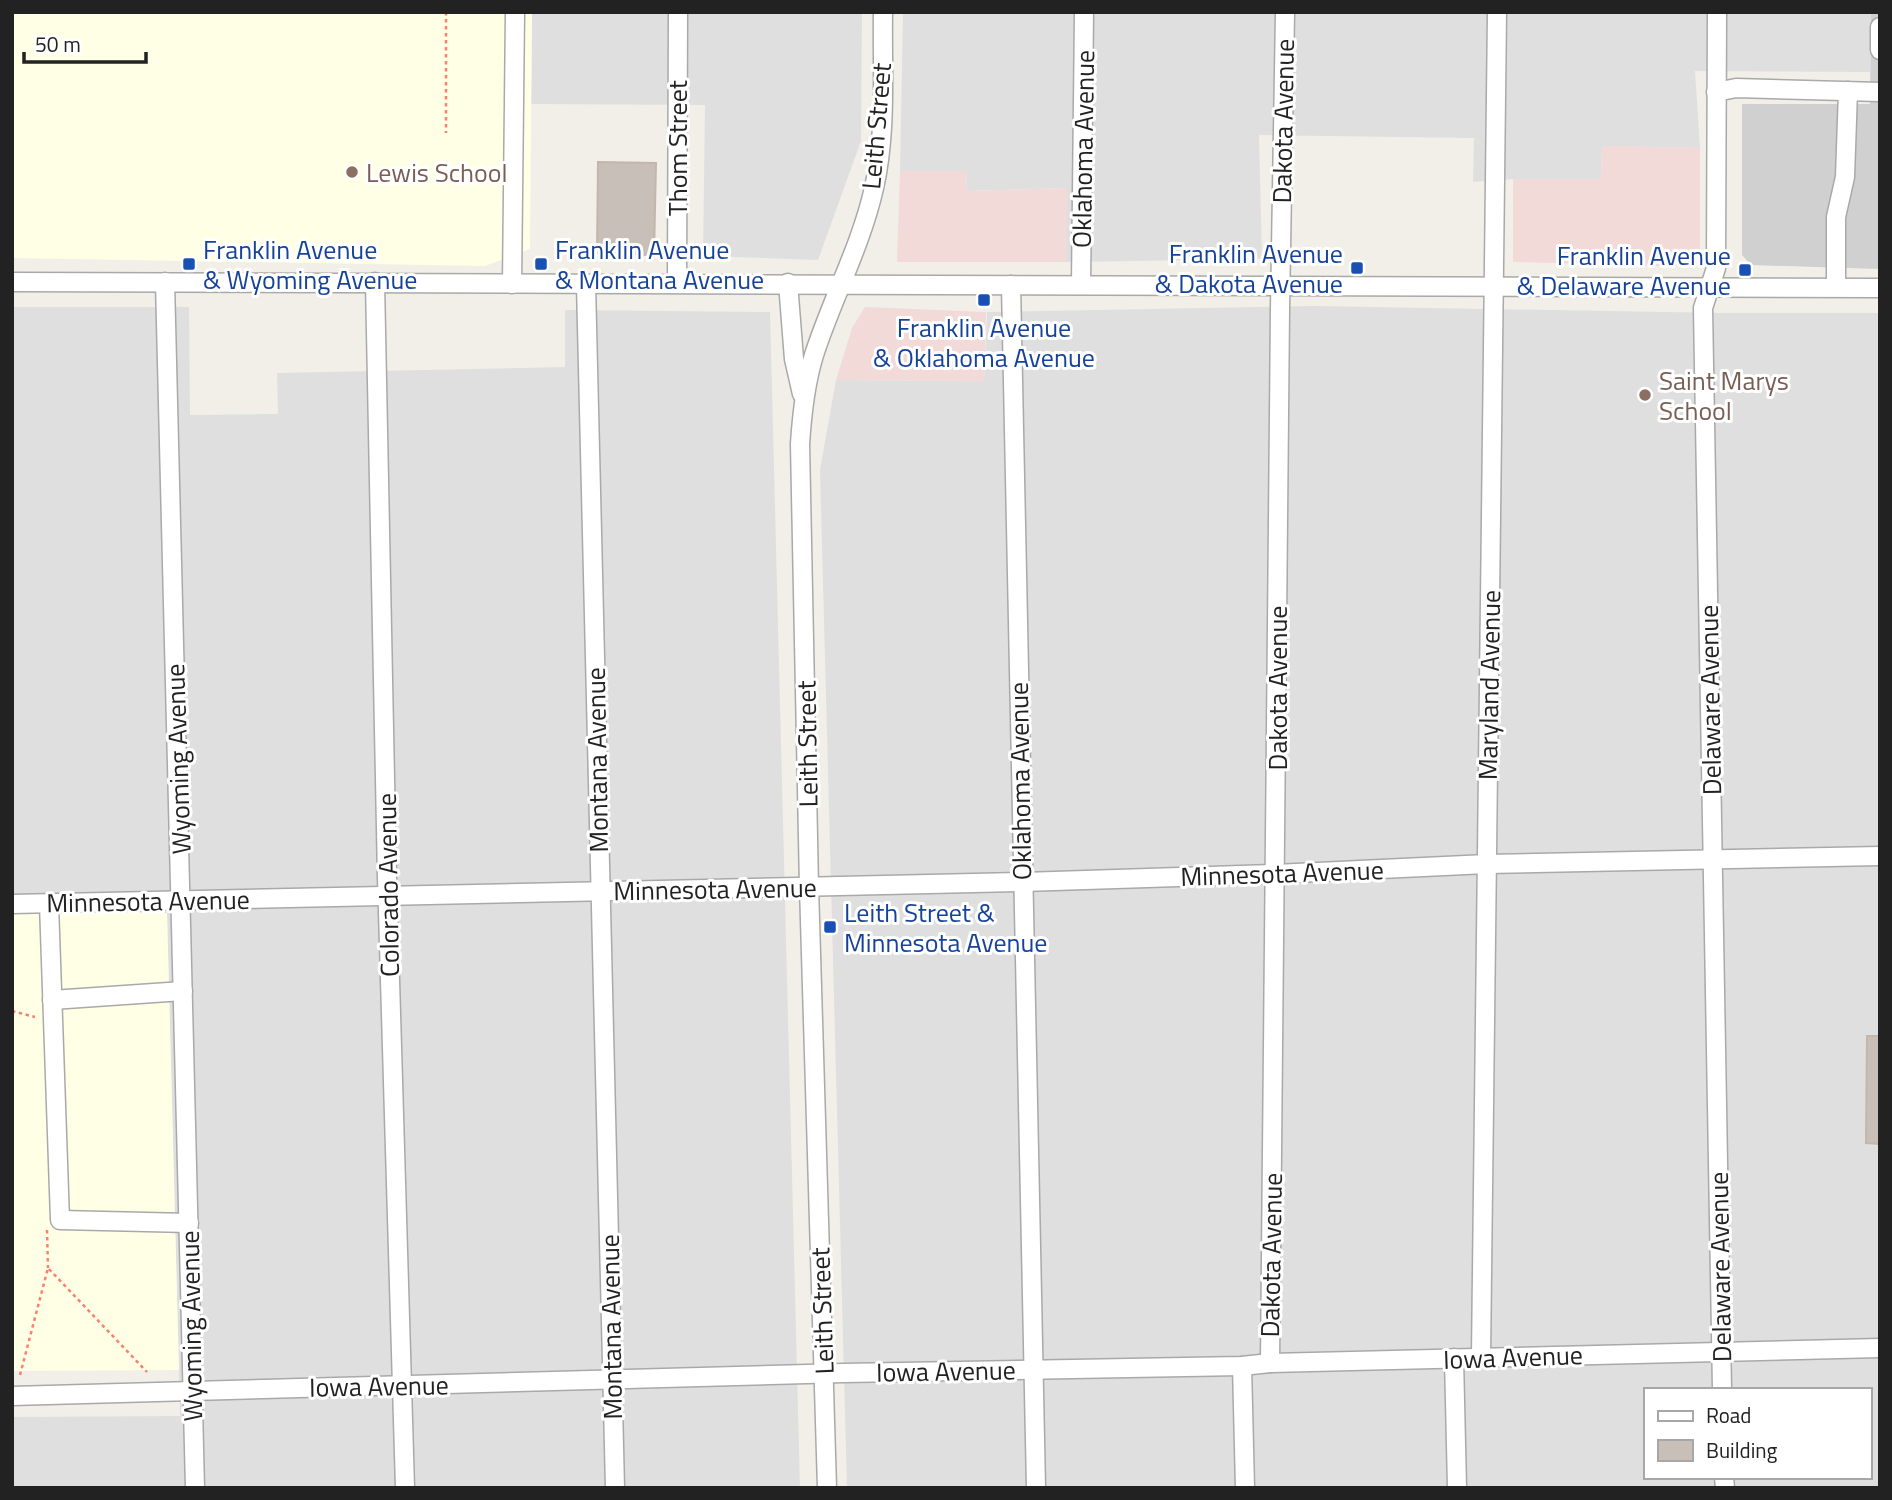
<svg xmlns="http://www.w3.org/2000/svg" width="1892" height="1500" viewBox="0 0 1892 1500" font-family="'Titillium Web',sans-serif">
<rect width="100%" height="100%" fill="#f2efe9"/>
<g fill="#e0dfdf" fill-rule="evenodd">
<path d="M 532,12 L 862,12 L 861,141 L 818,260 L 703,256 L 705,105 L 531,104 Z"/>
<path d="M 903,12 L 1871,12 L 1870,72 L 1695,71 L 1700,148 L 1602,146 L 1601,179 L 1513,179 L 1473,182 L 1474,138 L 1259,135 L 1262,259 L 1066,262 L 1066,188 L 967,191 L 966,171 L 900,171 Z"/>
<path d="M 1314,306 L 1723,313 L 1880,313 L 1880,1488 L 847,1488 L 820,470 L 836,380 L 984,381 L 987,312 ZM 1645,1390 L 1869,1390 L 1869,1477 L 1645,1477 Z"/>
<path d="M 12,307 L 189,307 L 190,415 L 278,414 L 277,373 L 565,367 L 565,310 L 770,312 L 800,1488 L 12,1488 L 12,1417 L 180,1416 L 167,913 L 12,911 Z"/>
</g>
<g fill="#f2dad9">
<path d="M 1602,146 L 1700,148 L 1700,267 L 1513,262 L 1513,179 L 1601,179 Z"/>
<path d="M 900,171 L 966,171 L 967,191 L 1067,188 L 1066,262 L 897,262 Z"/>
<path d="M 865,307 L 986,312 L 984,381 L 836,380 L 852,328 Z"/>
</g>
<g fill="#ffffe5">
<path d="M 12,12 L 532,12 L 530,249 L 485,266 L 12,258 Z"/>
<path d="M 12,911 L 167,913 L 179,1370 L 12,1371 Z"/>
</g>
<path fill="#d0d0d0" d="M 1871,12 L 1880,12 L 1880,269 L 1751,265 L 1742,255 L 1742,104 L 1870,104 Z"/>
<g fill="#c7bfb8" stroke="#c4b6ab" stroke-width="2">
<path d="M 598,162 L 656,163 L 654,255 L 597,254 Z"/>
<path d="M 1867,1036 L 1880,1036 L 1880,1144 L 1866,1143 Z"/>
</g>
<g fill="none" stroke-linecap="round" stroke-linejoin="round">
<defs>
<g id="minor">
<path d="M 1717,12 L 1716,268 L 1703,308 L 1722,1390"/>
<path d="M 1880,27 L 1880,50"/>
<path d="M 1716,92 L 1736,88 L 1880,92"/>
<path d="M 12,282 L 1880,288"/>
<path d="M 165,282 L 195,1488"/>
<path d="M 375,282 L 387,878 L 405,1488"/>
<path d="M 677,283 L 678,12"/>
<path d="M 788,283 L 794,359 L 802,394"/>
<path d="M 512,284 L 515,12"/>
<path d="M 586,284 L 615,1488"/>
<path d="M 1011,285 L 1036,1488"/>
<path d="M 1081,285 L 1084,12"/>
<path d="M 1836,287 L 1836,217 L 1845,177 L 1848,91"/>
<path d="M 12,904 L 1023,882 L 1275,874 L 1487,864 L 1880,856"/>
<path d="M 49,904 L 60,1220 L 189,1223"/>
<path d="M 52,1000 L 183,991"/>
<path d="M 1481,1357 L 1497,12"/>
<path d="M 1454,1358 L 1457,1488"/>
<path d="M 1270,1363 L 1280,309 L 1285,12"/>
<path d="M 1242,1366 L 1245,1488"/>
<path d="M 12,1396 L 843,1373 L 1242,1366 L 1270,1363 L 1880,1348"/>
<path d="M 1724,1477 L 1725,1488"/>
<path d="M 827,1488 L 809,887 L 800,444 C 802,413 805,384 814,355 C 832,299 861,246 874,188 C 887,131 882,70 883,12"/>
</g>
</defs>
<use href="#minor" stroke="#a9a9a9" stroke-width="21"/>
<g stroke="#fa8072" stroke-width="2.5" stroke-dasharray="3.5 3.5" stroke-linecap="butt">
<path d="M 446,12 L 446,133"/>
<path d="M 12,1011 L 35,1017"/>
<path d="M 47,1230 L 48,1268"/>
<path d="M 20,1375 L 48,1268 L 147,1372"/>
</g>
<use href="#minor" stroke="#fff" stroke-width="18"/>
</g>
<g fill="#8d6e63" stroke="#fff" stroke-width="2.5">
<circle cx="352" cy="172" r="7"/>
<circle cx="1645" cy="395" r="7"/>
</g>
<g fill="#1a4fb4" stroke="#fff" stroke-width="2.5">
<rect x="182" y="257" width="14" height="14" rx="3.5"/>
<rect x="534" y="257" width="14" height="14" rx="3.5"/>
<rect x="1350" y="261" width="14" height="14" rx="3.5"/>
<rect x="1738" y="263" width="14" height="14" rx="3.5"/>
<rect x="977" y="293" width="14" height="14" rx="3.5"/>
<rect x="823" y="920" width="14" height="14" rx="3.5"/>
</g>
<g text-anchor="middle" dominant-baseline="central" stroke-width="6" stroke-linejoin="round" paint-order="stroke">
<g font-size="26" fill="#222" stroke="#fff">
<text transform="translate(1283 121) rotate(-89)">Dakota Avenue</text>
<text transform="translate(876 126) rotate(-85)">Leith Street</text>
<text transform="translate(677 148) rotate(-90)">Thom Street</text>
<text transform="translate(1083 149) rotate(-89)">Oklahoma Avenue</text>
<text transform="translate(1489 685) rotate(-89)">Maryland Avenue</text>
<text transform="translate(1277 688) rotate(-90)">Dakota Avenue</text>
<text transform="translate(1710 700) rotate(-91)">Delaware Avenue</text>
<text transform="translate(807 744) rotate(-91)">Leith Street</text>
<text transform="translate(178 759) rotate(-92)">Wyoming Avenue</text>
<text transform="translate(597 760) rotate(-91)">Montana Avenue</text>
<text transform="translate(1020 781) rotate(-91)">Oklahoma Avenue</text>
<text transform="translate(1282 873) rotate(-2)">Minnesota Avenue</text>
<text transform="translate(388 885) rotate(-91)">Colorado Avenue</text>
<text transform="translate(715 889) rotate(-1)">Minnesota Avenue</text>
<text transform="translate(148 901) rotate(-1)">Minnesota Avenue</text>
<text transform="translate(1271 1255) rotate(-89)">Dakota Avenue</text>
<text transform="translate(1720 1267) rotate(-91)">Delaware Avenue</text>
<text transform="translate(822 1311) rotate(-92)">Leith Street</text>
<text transform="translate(191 1326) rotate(-91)">Wyoming Avenue</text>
<text transform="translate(611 1327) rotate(-91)">Montana Avenue</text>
<text transform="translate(1513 1357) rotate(-2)">Iowa Avenue</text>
<text transform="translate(946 1371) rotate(-1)">Iowa Avenue</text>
<text transform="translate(379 1386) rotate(-1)">Iowa Avenue</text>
</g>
<g font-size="26" fill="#785e54" stroke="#fff" text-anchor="start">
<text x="366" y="172">Lewis School</text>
<text x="1659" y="380">Saint Marys<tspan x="1659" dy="30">School</tspan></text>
</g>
<g font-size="26" fill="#164399" stroke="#fff" text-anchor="start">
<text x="203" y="249">Franklin Avenue<tspan x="203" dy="30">&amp; Wyoming Avenue</tspan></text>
<text x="555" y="249">Franklin Avenue<tspan x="555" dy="30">&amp; Montana Avenue</tspan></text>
<text x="1343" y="253" text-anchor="end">Franklin Avenue<tspan x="1343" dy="30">&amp; Dakota Avenue</tspan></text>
<text x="1731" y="255" text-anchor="end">Franklin Avenue<tspan x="1731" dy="30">&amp; Delaware Avenue</tspan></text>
<text x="984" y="327" text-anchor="middle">Franklin Avenue<tspan x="984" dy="30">&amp; Oklahoma Avenue</tspan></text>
<text x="844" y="912">Leith Street &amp;<tspan x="844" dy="30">Minnesota Avenue</tspan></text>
</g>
</g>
<rect width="1892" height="1500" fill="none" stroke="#222222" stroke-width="28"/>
<rect x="1644" y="1388" width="228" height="91" fill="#ffffff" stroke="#a7a7a7" stroke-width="2"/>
<rect x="1658" y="1411" width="35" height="10" fill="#ffffff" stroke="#a7a7a7" stroke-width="2"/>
<text x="1706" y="1423" font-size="21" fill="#222222">Road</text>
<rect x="1658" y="1440" width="35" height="21" fill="#c7bfb8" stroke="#a7a7a7" stroke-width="2"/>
<text x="1706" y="1458" font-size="21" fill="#222222">Building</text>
<path d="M24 52v10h122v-10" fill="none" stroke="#222222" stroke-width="3.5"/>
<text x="35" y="52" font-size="21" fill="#222222" stroke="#ffffff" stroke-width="5" paint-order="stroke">50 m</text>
</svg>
